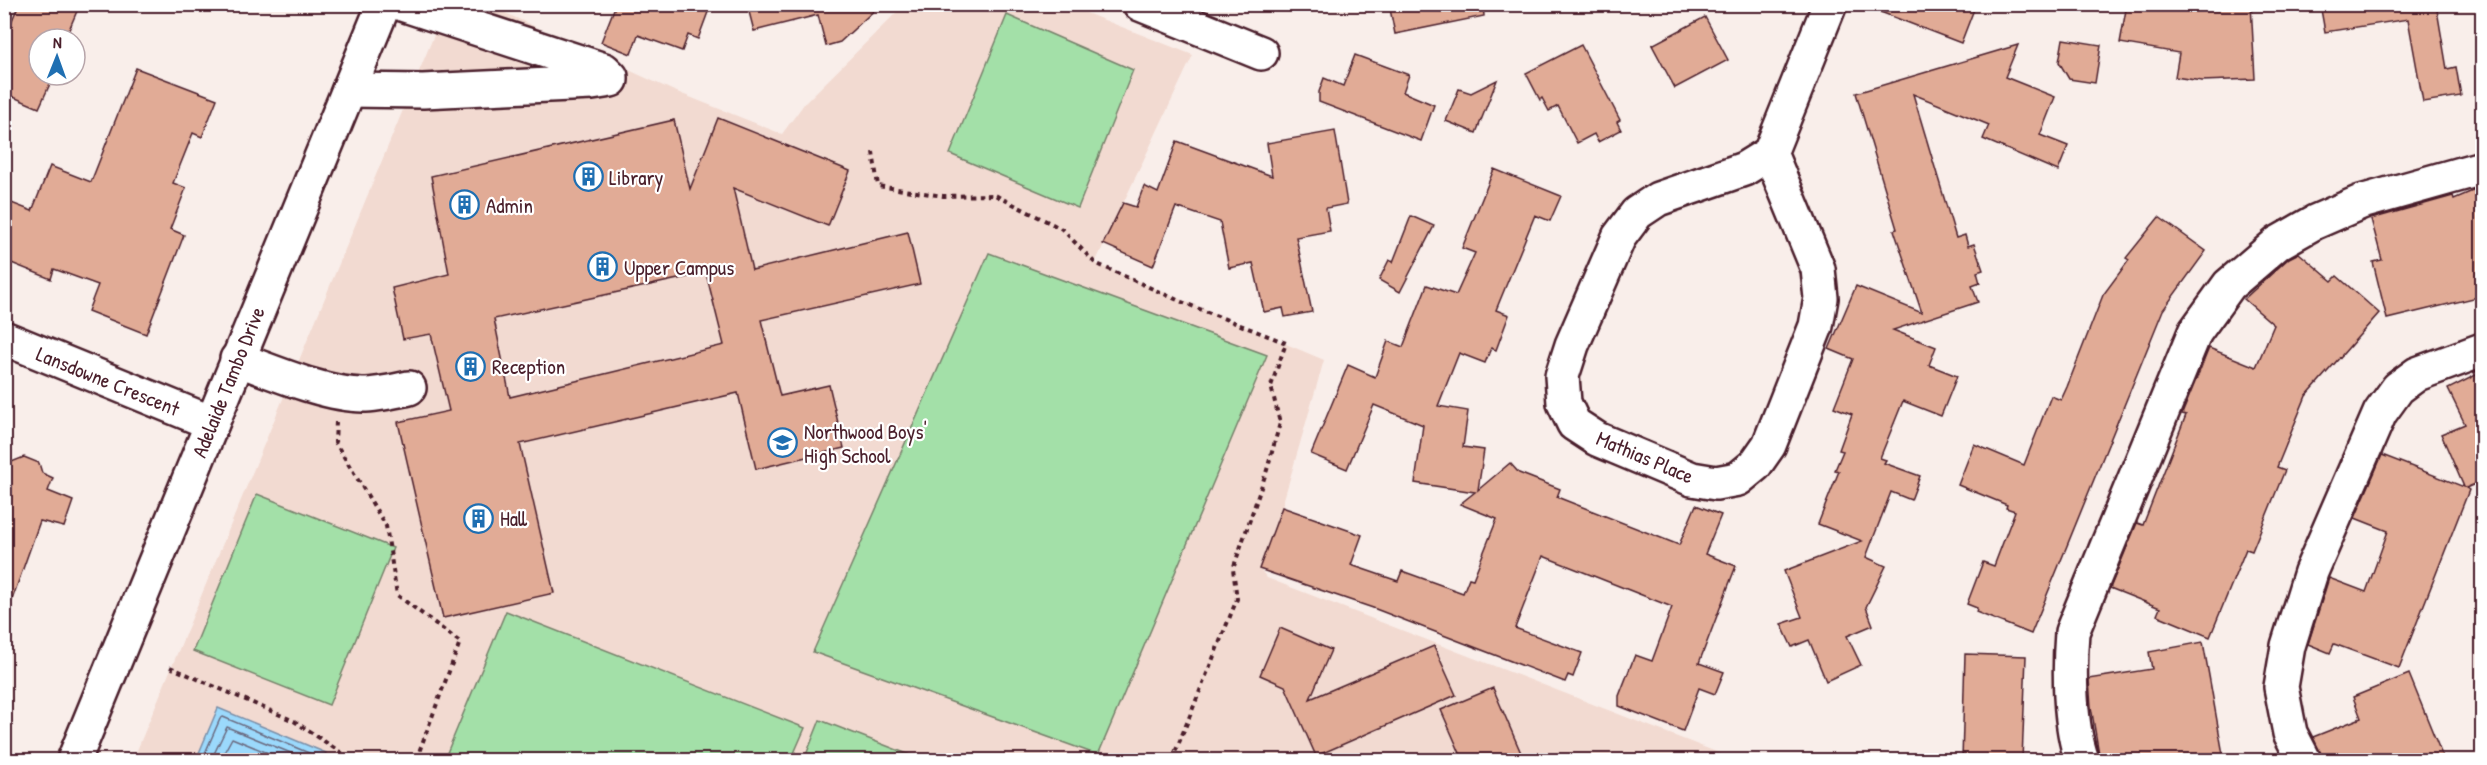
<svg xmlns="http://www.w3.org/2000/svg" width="2487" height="765" viewBox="0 0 2487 765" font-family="'Patrick Hand',sans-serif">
<rect width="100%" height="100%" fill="#f9eeea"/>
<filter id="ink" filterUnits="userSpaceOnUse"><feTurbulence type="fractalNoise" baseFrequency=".0167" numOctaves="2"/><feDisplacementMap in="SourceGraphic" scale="12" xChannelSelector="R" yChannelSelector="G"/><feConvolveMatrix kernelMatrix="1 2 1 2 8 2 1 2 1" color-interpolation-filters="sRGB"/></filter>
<g filter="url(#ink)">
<path fill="#f2dad1" d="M 447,4 L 488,5 L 672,90 L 782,134 L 804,104 L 904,5 L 1066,5 L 1193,55 L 1095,263 L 1324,360 L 1282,506 L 1260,569 L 1267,578 L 1737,760 L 133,760 Z"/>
<g fill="#a3e0a8" stroke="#76806a" stroke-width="1.5">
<path d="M 1007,15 L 1133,70 L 1078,208 L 950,154 Z"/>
<path d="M 989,253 L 1267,355 L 1098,755 L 813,652 Z"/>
<path d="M 257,494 L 393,548 L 329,705 L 193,651 Z"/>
<path d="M 506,611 L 805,728 L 791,760 L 444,760 Z"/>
<path d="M 820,720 L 923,760 L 804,760 Z"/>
</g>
<path fill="#9bd9fc" stroke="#7b8fa8" stroke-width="1.5" d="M 218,708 L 326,753 L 323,760 L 196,760 Z"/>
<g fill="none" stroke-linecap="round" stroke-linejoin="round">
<g stroke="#6a697f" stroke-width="1.5">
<path d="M 202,760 L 220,719 L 223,717 L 316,756 L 318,760"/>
<path d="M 211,760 L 227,727 L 308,760"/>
<path d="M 220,760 L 232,738 L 285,760"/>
</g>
</g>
<g fill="#e1ab96" stroke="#4a1f2b" stroke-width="1.5" fill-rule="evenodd">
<path d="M 19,4 L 80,4 L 65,39 L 39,39 L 39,75 L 54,75 L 39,108 L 4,93 L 4,39 Z"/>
<path d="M 616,4 L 711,4 L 698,39 L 688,35 L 682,51 L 638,35 L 631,54 L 601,42 Z"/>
<path d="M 747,4 L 881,4 L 840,42 L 826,46 L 818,15 L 754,31 Z"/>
<path d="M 1389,4 L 1483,4 L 1484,16 L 1395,34 Z"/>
<path d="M 1866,4 L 1976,4 L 1961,43 L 1865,6 Z"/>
<path d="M 2127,4 L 2251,4 L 2255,79 L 2202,81 L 2175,77 L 2179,53 L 2120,43 Z"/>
<path d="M 2320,4 L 2436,4 L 2447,69 L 2456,67 L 2461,96 L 2423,102 L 2408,19 L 2325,32 Z"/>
<path d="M 1705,17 L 1728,60 L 1675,88 L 1652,45 Z"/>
<path d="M 2063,39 L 2101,45 L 2095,83 L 2069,79 L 2059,62 Z"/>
<path d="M 1581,45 L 1620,120 L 1617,122 L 1621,130 L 1598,142 L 1594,134 L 1577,143 L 1558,106 L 1549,111 L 1542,98 L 1540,100 L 1526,73 Z"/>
<path d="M 2018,45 L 2005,77 L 2055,97 L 2040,135 L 2068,146 L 2058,171 L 1983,139 L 1989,125 L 1913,94 L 1956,238 L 1965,235 L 1968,246 L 1974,244 L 1983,270 L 1977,272 L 1980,283 L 1972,286 L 1978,302 L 1893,330 L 1936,347 L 1929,365 L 1957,376 L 1941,416 L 1903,401 L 1880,458 L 1886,460 L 1884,463 L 1920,476 L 1911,500 L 1891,492 L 1866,557 L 1886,566 L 1866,607 L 1873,625 L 1847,636 L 1861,665 L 1826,681 L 1809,640 L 1792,647 L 1781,624 L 1802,617 L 1784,571 L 1862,541 L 1818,524 L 1839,471 L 1835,470 L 1843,451 L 1839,450 L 1852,414 L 1834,407 L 1853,359 L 1829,349 L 1856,286 L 1922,313 L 1894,230 L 1897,229 L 1856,93 Z"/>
<path d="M 1355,55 L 1409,75 L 1403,92 L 1434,105 L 1421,141 L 1319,102 L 1319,92 L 1324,78 L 1343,86 Z"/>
<path d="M 136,68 L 217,99 L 202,137 L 193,133 L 173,183 L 186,188 L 170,229 L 184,235 L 146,334 L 88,311 L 98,285 L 54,269 L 51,279 L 4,260 L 4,200 L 32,211 L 50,166 L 91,182 Z"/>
<path d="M 1497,80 L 1476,133 L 1446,121 L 1459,89 L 1471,93 Z"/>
<path d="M 718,118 L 850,171 L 828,226 L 733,188 L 752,270 L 908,232 L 920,284 L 761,320 L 780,396 L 829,385 L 844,448 L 756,469 L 738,393 L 520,444 L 554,593 L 443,618 L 398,422 L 449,411 L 431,334 L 403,339 L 392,288 L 449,274 L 431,176 L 674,120 L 690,189 ZM 706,273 L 724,345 L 510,397 L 494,319 Z"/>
<path d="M 1335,131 L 1347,204 L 1326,208 L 1330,231 L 1296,237 L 1312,312 L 1285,317 L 1283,308 L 1264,312 L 1253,263 L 1229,268 L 1220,222 L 1176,207 L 1153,266 L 1103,244 L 1123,203 L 1136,207 L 1144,186 L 1158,193 L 1177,141 L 1272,176 L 1267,143 Z"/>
<path d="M 1494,169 L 1561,196 L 1550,221 L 1535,215 L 1496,310 L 1509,315 L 1496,350 L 1491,348 L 1485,363 L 1459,353 L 1438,406 L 1468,411 L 1463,447 L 1484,450 L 1478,490 L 1510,463 L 1519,473 L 1560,489 L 1557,497 L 1679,545 L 1696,505 L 1721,515 L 1705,554 L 1736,566 L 1699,663 L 1724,672 L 1715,694 L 1699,688 L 1683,731 L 1619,706 L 1619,696 L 1635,655 L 1652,661 L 1672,607 L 1543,556 L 1515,628 L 1582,653 L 1573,677 L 1568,675 L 1565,682 L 1373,608 L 1259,569 L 1282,507 L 1362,535 L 1351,565 L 1398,581 L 1402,571 L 1463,593 L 1469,578 L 1473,579 L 1497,519 L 1460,504 L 1475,492 L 1415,483 L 1423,425 L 1374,405 L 1347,469 L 1311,454 L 1348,365 L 1375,377 L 1388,341 L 1403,347 L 1427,285 L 1456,295 L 1475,253 L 1462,248 Z"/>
<path d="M 2482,187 L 2482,296 L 2387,319 L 2373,262 L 2382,260 L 2371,219 L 2453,196 L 2454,199 Z"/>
<path d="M 1411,216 L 1434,226 L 1400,292 L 1379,280 L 1389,260 L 1393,262 Z"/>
<path d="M 2159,217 L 2206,251 L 2163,310 L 2031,634 L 1976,612 L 1977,608 L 1967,604 L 1983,562 L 1994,566 L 2015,511 L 2006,508 L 2007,505 L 1958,485 L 1974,444 L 2024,465 L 2051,396 L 2061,400 L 2067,387 L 2103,295 L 2129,260 L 2126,258 Z"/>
<path d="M 2299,253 L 2332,281 L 2337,276 L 2379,313 L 2306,396 L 2277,467 L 2285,470 L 2252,551 L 2246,549 L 2210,637 L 2157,615 L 2160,608 L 2110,588 L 2137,523 L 2143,525 L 2186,415 L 2182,414 L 2209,348 L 2256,367 L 2274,325 L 2244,299 L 2289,258 Z"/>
<path d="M 2482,372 L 2482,481 L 2466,488 L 2469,490 L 2399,668 L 2334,644 L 2330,653 L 2308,644 L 2329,578 L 2366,592 L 2388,531 L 2355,518 L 2382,455 L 2464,487 L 2441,434 L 2465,424 L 2448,389 Z"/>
<path d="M 24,457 L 39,463 L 42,473 L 53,478 L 48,491 L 73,501 L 64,527 L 40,521 L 8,611 L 4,611 L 4,465 Z"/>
<path d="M 1280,628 L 1331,650 L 1310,699 L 1434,646 L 1456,695 L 1316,756 L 1285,686 L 1260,675 Z"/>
<path d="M 2203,642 L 2224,760 L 2100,760 L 2091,707 L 2089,679 L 2152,669 L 2149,652 Z"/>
<path d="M 1965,654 L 2026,656 L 2022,760 L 1962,760 Z"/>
<path d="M 2409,674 L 2444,760 L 2323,760 L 2313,737 L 2361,718 L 2353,697 Z"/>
<path d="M 1493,688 L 1524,760 L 1463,760 L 1441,710 Z"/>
</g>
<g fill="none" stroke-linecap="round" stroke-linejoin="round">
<defs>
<g id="minor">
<path d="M 1140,4 L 1261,53"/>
<path d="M 349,90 L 423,91 L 592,83 L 611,80 L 611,77 L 604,70 L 402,4"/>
<path d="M 1770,153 L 1818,269 L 1821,298 L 1816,326 L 1769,445 L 1755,465 L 1738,479 L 1716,483 L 1692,479 L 1597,439 L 1574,424 L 1564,403 L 1562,376 L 1572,345 L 1619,237 L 1637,213 L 1658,199 L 1744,169 L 1770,153 L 1830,4"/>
<path d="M 4,338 L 212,423"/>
<path d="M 237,359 C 273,372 326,395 363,395 C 378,395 394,391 409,388"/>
<path d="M 74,760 L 384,4"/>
<path d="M 2082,760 C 2069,724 2069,670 2072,632 L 2195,332 L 2229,285 L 2278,243 L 2315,222 L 2361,202 L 2482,168"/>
<path d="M 2304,760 L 2290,733 L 2281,687 L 2288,646 L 2311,572 L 2380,413 L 2398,388 L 2417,374 L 2482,350"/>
</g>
</defs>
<use href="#minor" stroke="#4a1f2b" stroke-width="38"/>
<g stroke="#4a1f2b" stroke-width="4" stroke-dasharray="4.5 4.5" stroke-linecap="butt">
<path d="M 873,152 L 878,186 L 943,196 L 995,195 L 1062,229 L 1095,263 L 1182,302 L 1286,343 L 1271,386 L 1280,423 L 1267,470 L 1233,569 L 1237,599 L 1172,760"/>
<path d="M 336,422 L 335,442 L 386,526 L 397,595 L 460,642 L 416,760"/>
<path d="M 170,667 L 294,721 L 352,760"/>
</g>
<use href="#minor" stroke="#fff" stroke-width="33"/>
</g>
</g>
<defs>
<symbol id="building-ring" viewBox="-11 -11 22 22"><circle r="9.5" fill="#fff" stroke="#1f6fb2" stroke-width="1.5"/><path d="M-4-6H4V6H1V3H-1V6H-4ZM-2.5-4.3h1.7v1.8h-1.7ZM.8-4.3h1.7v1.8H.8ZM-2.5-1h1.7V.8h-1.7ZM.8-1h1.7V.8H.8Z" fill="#1f6fb2"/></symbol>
<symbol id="school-ring" viewBox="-11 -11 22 22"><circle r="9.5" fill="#fff" stroke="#1f6fb2" stroke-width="1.5"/><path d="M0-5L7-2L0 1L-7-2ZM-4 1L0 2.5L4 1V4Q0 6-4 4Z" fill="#1f6fb2"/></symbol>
</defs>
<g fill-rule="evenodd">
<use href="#building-ring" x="572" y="160" width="33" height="33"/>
<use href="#building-ring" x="448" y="188" width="33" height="33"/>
<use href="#building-ring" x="586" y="250" width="33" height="33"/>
<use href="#building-ring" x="454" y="350" width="33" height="33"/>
<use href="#school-ring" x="766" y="426" width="33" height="33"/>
<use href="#building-ring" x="462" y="502" width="33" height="33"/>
</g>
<g text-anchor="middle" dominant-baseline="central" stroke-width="4.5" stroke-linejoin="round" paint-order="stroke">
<g font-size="21" fill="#4a1f2b" stroke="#fff" text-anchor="start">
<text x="609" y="177">Library</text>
<text x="486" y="205">Admin</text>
<text x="624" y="267">Upper Campus</text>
<text x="492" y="366">Reception</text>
<text x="804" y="431">Northwood Boys'<tspan x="804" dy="24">High School</tspan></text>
<text x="500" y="518">Hall</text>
</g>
<g font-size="21" fill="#4a1f2b" stroke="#fff">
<text transform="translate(108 381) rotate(22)">Lansdowne Crescent</text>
<text transform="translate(228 382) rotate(-68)">Adelaide Tambo Drive</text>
<text transform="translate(1645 457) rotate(23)">Mathias Place</text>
</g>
</g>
<rect width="2487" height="765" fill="none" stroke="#fff" stroke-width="24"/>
<rect x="12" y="12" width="2463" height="741" fill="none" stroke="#4a1f2b" stroke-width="2" filter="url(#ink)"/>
<g transform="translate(57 57) rotate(1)"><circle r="28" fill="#ffffff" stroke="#b7a5aa" stroke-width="1.5"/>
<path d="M0-4.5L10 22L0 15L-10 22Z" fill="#1f6fb2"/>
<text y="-9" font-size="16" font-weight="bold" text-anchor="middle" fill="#4a1f2b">N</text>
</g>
</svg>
